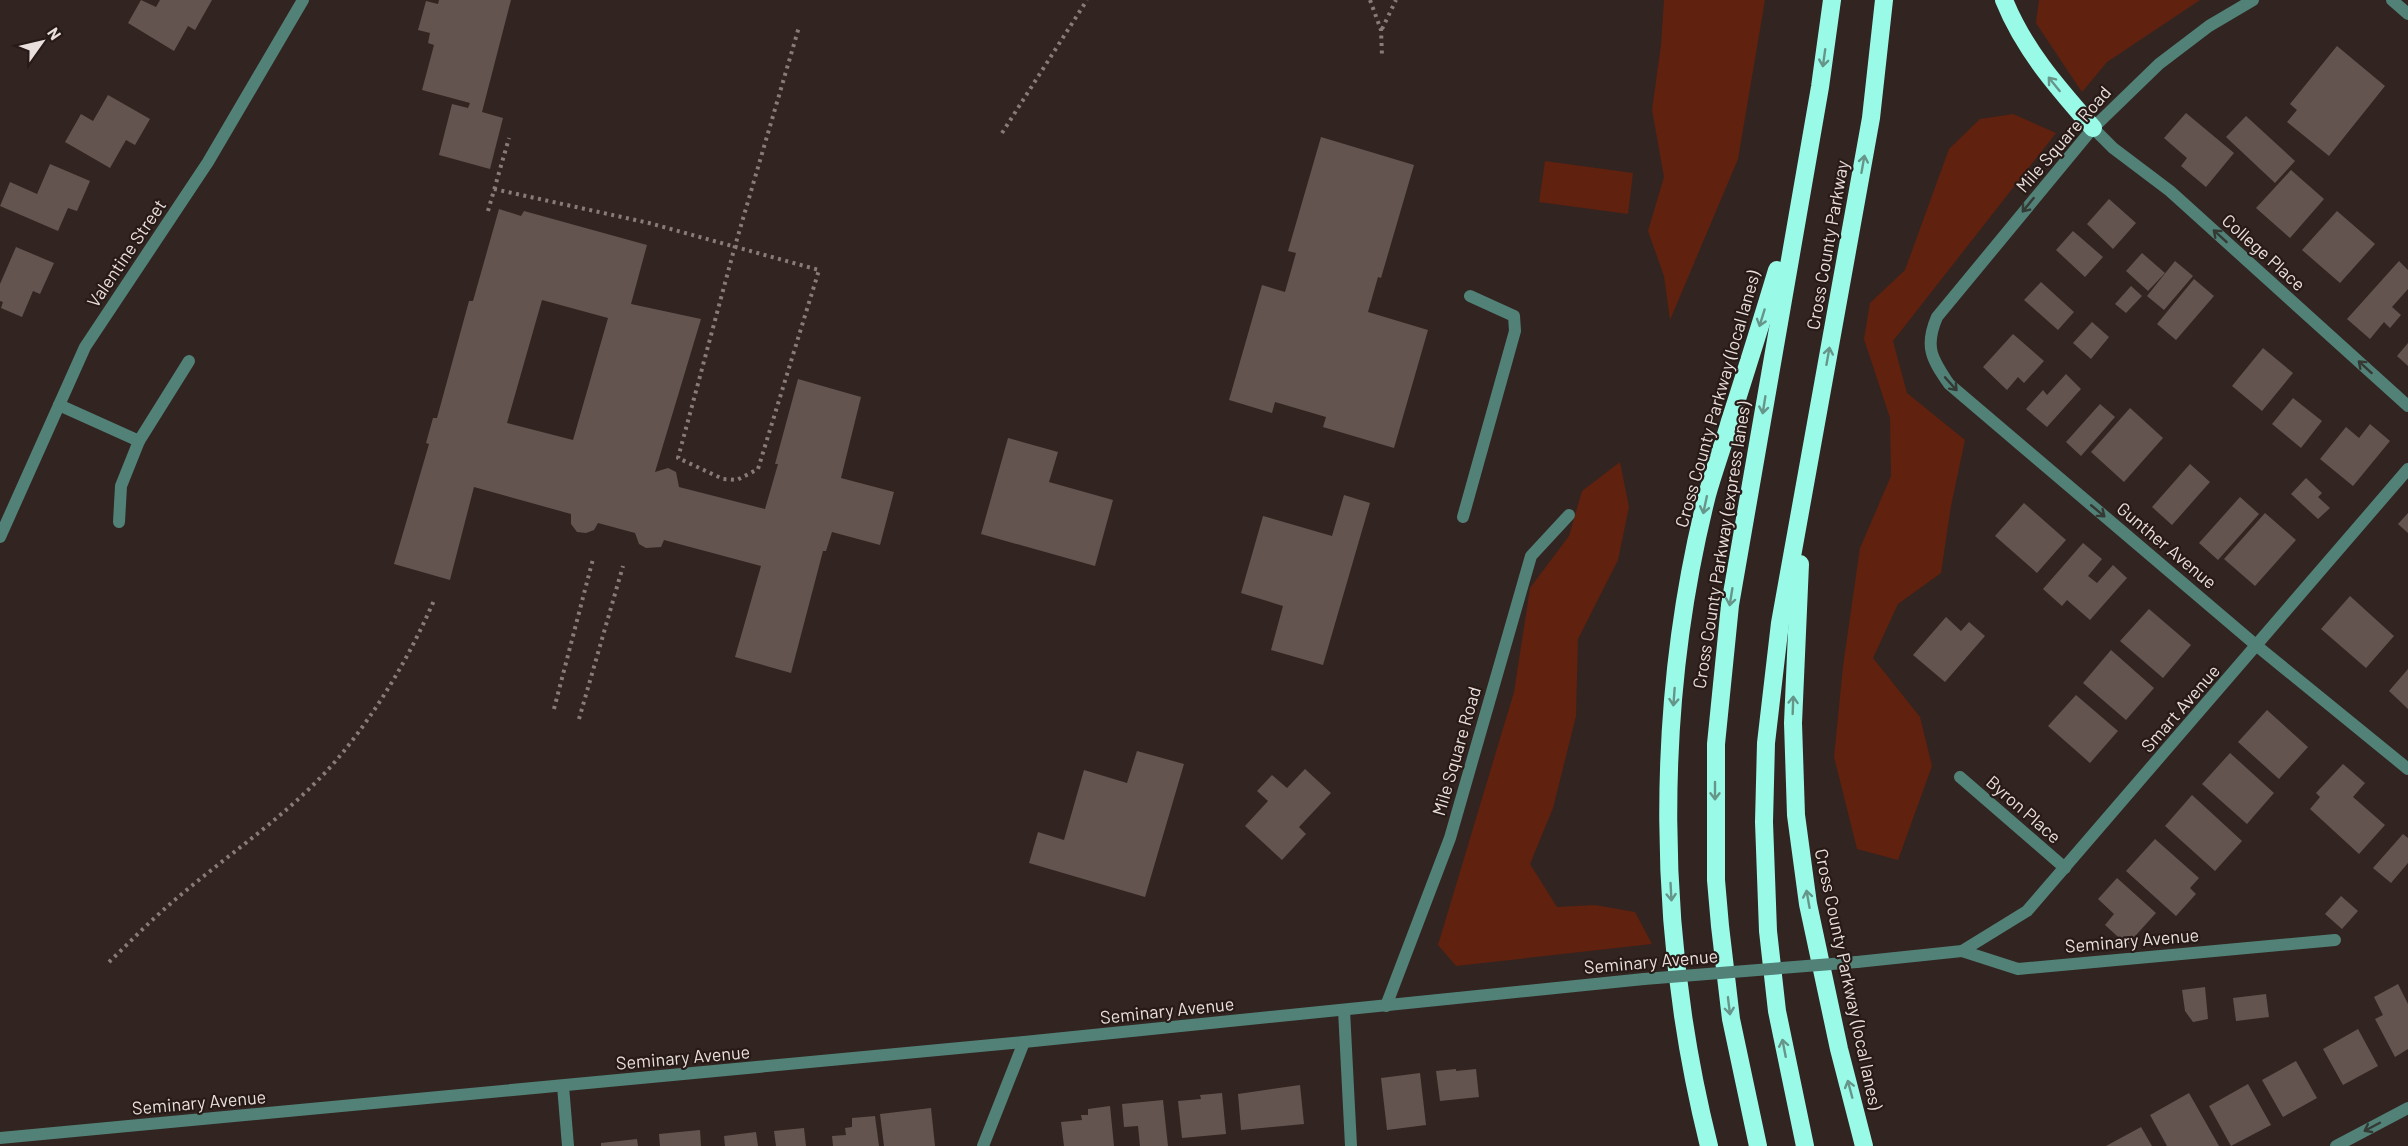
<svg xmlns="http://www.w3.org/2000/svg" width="2408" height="1146" viewBox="0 0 2408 1146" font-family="Barlow,sans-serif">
<rect width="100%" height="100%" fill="#322420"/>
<g fill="#60210f">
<path d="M 1664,0 L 1765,0 L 1738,159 L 1670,320 L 1664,276 L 1648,231 L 1664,177 L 1652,110 L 1661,45 Z"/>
<path d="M 2039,0 L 2200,0 L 2107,62 L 2082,92 L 2036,23 Z"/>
<path d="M 2013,114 L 2056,133 L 1893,341 L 1907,393 L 1965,440 L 1951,506 L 1941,573 L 1898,604 L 1873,658 L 1920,717 L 1932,766 L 1898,860 L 1857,849 L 1834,757 L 1843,666 L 1860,548 L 1891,476 L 1890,418 L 1864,339 L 1870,303 L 1905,270 L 1949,149 L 1980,119 Z"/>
<path d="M 1545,161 L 1633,173 L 1628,214 L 1539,202 Z"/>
<path d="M 1620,462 L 1629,507 L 1618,560 L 1578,639 L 1576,716 L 1553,808 L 1530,864 L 1557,907 L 1595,905 L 1635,912 L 1652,944 L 1456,966 L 1438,945 L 1514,692 L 1530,588 L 1569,536 L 1582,491 Z"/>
</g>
<g fill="#64544f" fill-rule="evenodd">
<path d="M 141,0 L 156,7 L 160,0 L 212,0 L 195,30 L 188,26 L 174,51 L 128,23 Z"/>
<path d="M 439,0 L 511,0 L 482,112 L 503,118 L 490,169 L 439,155 L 452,104 L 468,108 L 470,103 L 422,90 L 434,45 L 428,43 L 430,33 L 418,30 L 426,1 L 438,4 Z"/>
<path d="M 2337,46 L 2385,86 L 2329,156 L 2287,122 L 2297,110 L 2290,104 Z"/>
<path d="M 108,95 L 150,119 L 135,145 L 126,140 L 110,168 L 65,142 L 81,114 L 93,121 Z"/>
<path d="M 2186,113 L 2234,153 L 2206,187 L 2181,166 L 2187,158 L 2164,138 Z"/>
<path d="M 2246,116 L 2295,161 L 2275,183 L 2226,137 Z"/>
<path d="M 1321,137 L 1414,165 L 1381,278 L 1378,277 L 1368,312 L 1428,330 L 1394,448 L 1323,427 L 1326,417 L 1275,402 L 1272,413 L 1229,400 L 1262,285 L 1285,292 L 1296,253 L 1288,251 Z"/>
<path d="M 50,164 L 90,181 L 77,211 L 68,208 L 58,231 L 0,206 L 10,182 L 37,194 Z"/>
<path d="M 2291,170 L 2324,199 L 2290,238 L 2256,208 Z"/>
<path d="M 2109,199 L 2136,223 L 2113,249 L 2087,224 Z"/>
<path d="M 499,209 L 521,216 L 524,211 L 647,245 L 631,304 L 701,319 L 655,472 L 668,468 L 676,472 L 679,487 L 765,509 L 778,464 L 775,464 L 798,379 L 861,397 L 841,478 L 894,492 L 880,545 L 832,532 L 826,551 L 823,551 L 791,673 L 735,657 L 761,566 L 664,540 L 661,547 L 646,548 L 639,544 L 635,533 L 598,523 L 594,530 L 586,533 L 577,532 L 571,524 L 571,514 L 474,487 L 450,580 L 394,564 L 429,444 L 426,443 L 433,418 L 437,418 L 469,301 L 473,301 ZM 542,300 L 608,318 L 573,440 L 507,423 Z"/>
<path d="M 2337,211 L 2375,244 L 2340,283 L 2302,250 Z"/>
<path d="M 2073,231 L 2103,257 L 2085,277 L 2056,250 Z"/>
<path d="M 16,247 L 54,263 L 40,294 L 33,291 L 22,317 L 1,308 L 3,302 L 0,301 L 0,284 Z"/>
<path d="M 2142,253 L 2165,273 L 2148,291 L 2126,271 Z"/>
<path d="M 2175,261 L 2193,276 L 2164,310 L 2147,296 Z"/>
<path d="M 2399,261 L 2408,270 L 2408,289 L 2392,307 L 2401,315 L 2390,328 L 2384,322 L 2370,339 L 2347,319 Z"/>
<path d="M 2194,279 L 2214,296 L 2176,340 L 2157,324 Z"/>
<path d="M 2041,282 L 2074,312 L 2058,330 L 2024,300 Z"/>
<path d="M 2131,286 L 2142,296 L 2126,313 L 2115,304 Z"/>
<path d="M 2092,322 L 2109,337 L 2091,359 L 2073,343 Z"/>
<path d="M 2013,334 L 2044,361 L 2024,383 L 2018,377 L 2007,390 L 1983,367 Z"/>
<path d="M 2408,343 L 2408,366 L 2397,356 Z"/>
<path d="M 2263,348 L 2293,373 L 2262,411 L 2232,386 Z"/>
<path d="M 2066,374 L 2081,389 L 2047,427 L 2026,409 L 2043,390 L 2047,395 Z"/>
<path d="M 2293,398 L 2322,421 L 2301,448 L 2272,424 Z"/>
<path d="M 2100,404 L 2115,417 L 2081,456 L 2066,442 Z"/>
<path d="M 2130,408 L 2163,438 L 2124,482 L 2091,452 Z"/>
<path d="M 2370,424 L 2390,441 L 2353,486 L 2320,459 L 2346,427 L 2359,438 Z"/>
<path d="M 1008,438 L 1058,452 L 1049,482 L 1113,500 L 1095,566 L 981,534 Z"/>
<path d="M 2190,464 L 2210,482 L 2172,525 L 2152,507 Z"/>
<path d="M 2306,478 L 2322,493 L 2318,497 L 2330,508 L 2318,519 L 2291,494 Z"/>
<path d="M 1344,495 L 1370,503 L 1323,665 L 1271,650 L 1283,606 L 1241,593 L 1263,516 L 1332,536 Z"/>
<path d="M 2240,497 L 2259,514 L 2218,560 L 2199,543 Z"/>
<path d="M 2024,503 L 2066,540 L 2037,573 L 1995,536 Z"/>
<path d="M 2265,513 L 2296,540 L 2255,586 L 2224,559 Z"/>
<path d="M 2408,513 L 2408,533 L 2398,524 Z"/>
<path d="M 2083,543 L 2102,559 L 2088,576 L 2097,583 L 2113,565 L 2127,578 L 2090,620 L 2067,600 L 2062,606 L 2043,589 Z"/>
<path d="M 2350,596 L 2394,636 L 2366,668 L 2321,629 Z"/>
<path d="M 2149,609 L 2191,645 L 2163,678 L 2120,641 Z"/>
<path d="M 1946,617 L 1961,631 L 1969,622 L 1985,636 L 1945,682 L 1913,655 Z"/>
<path d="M 2111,650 L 2154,688 L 2126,720 L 2083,683 Z"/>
<path d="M 2408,669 L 2408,709 L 2389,691 Z"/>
<path d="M 2076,695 L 2118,731 L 2090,763 L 2048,726 Z"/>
<path d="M 2267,710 L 2308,747 L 2279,779 L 2238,742 Z"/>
<path d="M 1137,751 L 1184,764 L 1145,897 L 1029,863 L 1038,832 L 1064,840 L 1084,770 L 1127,783 Z"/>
<path d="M 2230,753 L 2274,793 L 2247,824 L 2202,784 Z"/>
<path d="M 2343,764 L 2365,783 L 2353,797 L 2385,825 L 2359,854 L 2310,809 L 2320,797 L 2316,793 Z"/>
<path d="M 1305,769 L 1331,793 L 1299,827 L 1306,834 L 1282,860 L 1245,826 L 1268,801 L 1257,791 L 1272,775 L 1287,788 Z"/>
<path d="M 2192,795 L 2242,841 L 2215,871 L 2165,826 Z"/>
<path d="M 2403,834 L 2408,838 L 2408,863 L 2391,883 L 2373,868 Z"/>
<path d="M 2155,839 L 2199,878 L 2190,888 L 2196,894 L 2176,916 L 2126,871 Z"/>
<path d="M 2117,878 L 2156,913 L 2127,945 L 2105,925 L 2114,914 L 2098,899 Z"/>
<path d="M 2341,896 L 2358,911 L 2342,929 L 2325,914 Z"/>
<path d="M 2398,984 L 2408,1004 L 2408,1049 L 2395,1057 L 2375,1019 L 2383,1015 L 2374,997 Z"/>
<path d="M 2205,987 L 2208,1019 L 2193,1022 L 2185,1011 L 2182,990 Z"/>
<path d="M 2266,994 L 2269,1017 L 2236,1021 L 2233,998 Z"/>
<path d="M 2358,1029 L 2378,1066 L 2343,1085 L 2323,1049 Z"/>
<path d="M 2296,1061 L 2317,1098 L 2283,1117 L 2262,1080 Z"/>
<path d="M 1456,1069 L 1456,1071 L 1476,1069 L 1479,1097 L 1440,1101 L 1436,1071 Z"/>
<path d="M 1420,1073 L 1426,1125 L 1387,1130 L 1381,1078 Z"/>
<path d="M 2248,1084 L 2271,1125 L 2231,1146 L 2209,1106 Z"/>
<path d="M 1300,1085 L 1304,1124 L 1241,1130 L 1238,1094 Z"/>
<path d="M 1222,1093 L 1226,1134 L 1182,1138 L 1178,1101 L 1201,1099 L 1200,1095 Z"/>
<path d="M 2189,1093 L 2219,1146 L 2167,1146 L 2150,1115 Z"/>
<path d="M 1163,1100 L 1168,1146 L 1140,1146 L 1138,1126 L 1124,1127 L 1122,1104 Z"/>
<path d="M 1110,1106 L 1114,1146 L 1064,1146 L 1061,1122 L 1082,1120 L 1081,1115 L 1088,1115 L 1088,1109 Z"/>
<path d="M 931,1108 L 935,1146 L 884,1146 L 880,1114 Z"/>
<path d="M 875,1116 L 879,1146 L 833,1146 L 832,1136 L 846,1135 L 845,1128 L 852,1127 L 852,1118 Z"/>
<path d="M 2141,1127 L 2152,1146 L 2106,1146 Z"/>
<path d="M 804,1128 L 806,1146 L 776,1146 L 774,1131 Z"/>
<path d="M 700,1130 L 701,1146 L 660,1146 L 659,1134 Z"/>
<path d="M 756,1132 L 758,1146 L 725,1146 L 724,1136 Z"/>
<path d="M 637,1139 L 638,1146 L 601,1146 L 601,1143 Z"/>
</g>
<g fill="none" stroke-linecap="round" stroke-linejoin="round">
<g stroke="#887c78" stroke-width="4" stroke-dasharray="3 4.5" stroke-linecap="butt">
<path d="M 1370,0 L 1381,30 L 1382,56"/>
<path d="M 1382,29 L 1396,0"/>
<path d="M 1002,133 L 1087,0"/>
<path d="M 494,189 L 649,223 L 819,270 L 758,469 L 737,480 L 723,479 L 678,458 L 735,246 L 799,27"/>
<path d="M 488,211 L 509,138"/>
<path d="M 554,709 L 593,559"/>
<path d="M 579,719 L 623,566"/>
<path d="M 109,962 C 129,943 148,923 169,905 C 227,854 295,812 344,751 C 381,705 412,652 435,598"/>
</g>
<g stroke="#518177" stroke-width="12">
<path d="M 59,405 L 139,441 L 189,361"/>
<path d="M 1463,517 L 1515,331 L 1514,316 L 1470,296"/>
<path d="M 119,522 L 121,486 L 139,441"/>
</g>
<g stroke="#518177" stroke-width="12">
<path d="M 2093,128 L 1937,317 C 1924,347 1932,359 1949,384 L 2257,646 L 2408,769"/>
<path d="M 1960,777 L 2065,868"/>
<path d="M 1962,951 L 2018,969 L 2335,940"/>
<path d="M 1386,1006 L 1450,838 L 1531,556 L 1569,515"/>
<path d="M 1344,1010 L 1351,1146"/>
<path d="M 563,1086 L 568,1146"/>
<path d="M 2336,1146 L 2408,1108"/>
</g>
<g stroke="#518177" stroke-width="12">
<path d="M 2253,0 L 2209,26 L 2159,64 L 2093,128 L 2113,148 L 2170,191 L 2408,406"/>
<path d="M 2392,0 L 2408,14"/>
<path d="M 0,537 L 85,347 L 208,162 L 303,0"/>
<path d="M 1857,962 L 1962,951 L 2027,911 L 2408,469"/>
<path d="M 0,1138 L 1024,1042 L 1644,979"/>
<path d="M 983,1146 L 1024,1042"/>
</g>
<g stroke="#99fae7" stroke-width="18">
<path d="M 2004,0 C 2024,50 2058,88 2093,128"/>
<path d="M 1800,564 L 1793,723 L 1796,815 L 1808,904 L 1839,1049 L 1864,1146"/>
<path d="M 1709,1146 C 1656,935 1654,706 1707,495 C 1714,470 1723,446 1730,421 C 1746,371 1762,320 1777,270"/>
<path d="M 1758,1146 L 1731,1019 L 1720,926 L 1716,880 L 1716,744 L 1730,605 L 1820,87 L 1832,0"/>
<path d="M 1805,1146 L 1777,1011 L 1768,931 L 1764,822 L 1766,743 L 1780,623 L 1871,118 L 1884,0"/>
</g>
<path stroke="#518177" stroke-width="12" d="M 1644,979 L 1857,962"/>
</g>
<defs><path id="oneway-shaft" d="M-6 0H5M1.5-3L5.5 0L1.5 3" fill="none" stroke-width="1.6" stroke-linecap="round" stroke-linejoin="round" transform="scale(1.5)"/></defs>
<g stroke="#669589">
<use href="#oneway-shaft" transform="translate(1824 58) rotate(98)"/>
<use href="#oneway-shaft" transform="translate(2054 84) rotate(-129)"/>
<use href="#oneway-shaft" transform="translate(1863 164) rotate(-80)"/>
<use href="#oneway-shaft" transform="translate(1762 318) rotate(107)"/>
<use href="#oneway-shaft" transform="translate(1828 356) rotate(-80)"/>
<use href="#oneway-shaft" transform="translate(1764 405) rotate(99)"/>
<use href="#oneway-shaft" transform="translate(1705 505) rotate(102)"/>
<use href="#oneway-shaft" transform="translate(1731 597) rotate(99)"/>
<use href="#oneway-shaft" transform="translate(1674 697) rotate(94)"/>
<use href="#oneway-shaft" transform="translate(1793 705) rotate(-88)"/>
<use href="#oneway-shaft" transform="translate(1715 791) rotate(90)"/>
<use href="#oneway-shaft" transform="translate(1671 892) rotate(87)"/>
<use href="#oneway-shaft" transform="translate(1808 899) rotate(-100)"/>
<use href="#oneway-shaft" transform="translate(1729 1006) rotate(83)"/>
<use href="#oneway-shaft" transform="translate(1784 1048) rotate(-101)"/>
<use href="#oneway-shaft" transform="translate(1850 1089) rotate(-105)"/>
</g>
<g stroke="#343933">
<use href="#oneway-shaft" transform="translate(2028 205) rotate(129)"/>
<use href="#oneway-shaft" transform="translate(2220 236) rotate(-138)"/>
<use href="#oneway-shaft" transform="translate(2365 367) rotate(-138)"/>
<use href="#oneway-shaft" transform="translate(1951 384) rotate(48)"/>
<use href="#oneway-shaft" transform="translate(2098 511) rotate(40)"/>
<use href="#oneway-shaft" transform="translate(2372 1127) rotate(152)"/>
</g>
<g text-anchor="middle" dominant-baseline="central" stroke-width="4.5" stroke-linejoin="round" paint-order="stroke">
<g font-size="18" fill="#e9dfdc" stroke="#281a16">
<text transform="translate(2063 139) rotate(-49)">Mile Square Road</text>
<text transform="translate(1827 245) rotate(-80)">Cross County Parkway</text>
<text transform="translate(2264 252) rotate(42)">College Place</text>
<text transform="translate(126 253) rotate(-56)">Valentine Street</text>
<text transform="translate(1717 399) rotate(-74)">Cross County Parkway (local lanes)</text>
<text transform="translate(1721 545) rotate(-81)">Cross County Parkway (express lanes)</text>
<text transform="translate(2167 545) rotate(40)">Gunther Avenue</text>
<text transform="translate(2180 708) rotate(-49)">Smart Avenue</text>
<text transform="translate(1456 751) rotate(-74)">Mile Square Road</text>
<text transform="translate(2024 809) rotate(41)">Byron Place</text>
<text transform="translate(2132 940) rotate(-5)">Seminary Avenue</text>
<text transform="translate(1651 961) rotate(-5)">Seminary Avenue</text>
<text transform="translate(1849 979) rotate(78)">Cross County Parkway (local lanes)</text>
<text transform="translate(1167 1010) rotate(-6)">Seminary Avenue</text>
<text transform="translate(683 1057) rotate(-5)">Seminary Avenue</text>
<text transform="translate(199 1102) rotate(-5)">Seminary Avenue</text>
</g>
</g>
<g transform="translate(42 42) rotate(56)" stroke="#281a16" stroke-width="4.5" paint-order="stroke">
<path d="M0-4.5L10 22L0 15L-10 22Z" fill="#e9dfdc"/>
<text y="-9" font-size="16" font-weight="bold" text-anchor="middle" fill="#e9dfdc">N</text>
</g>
</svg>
